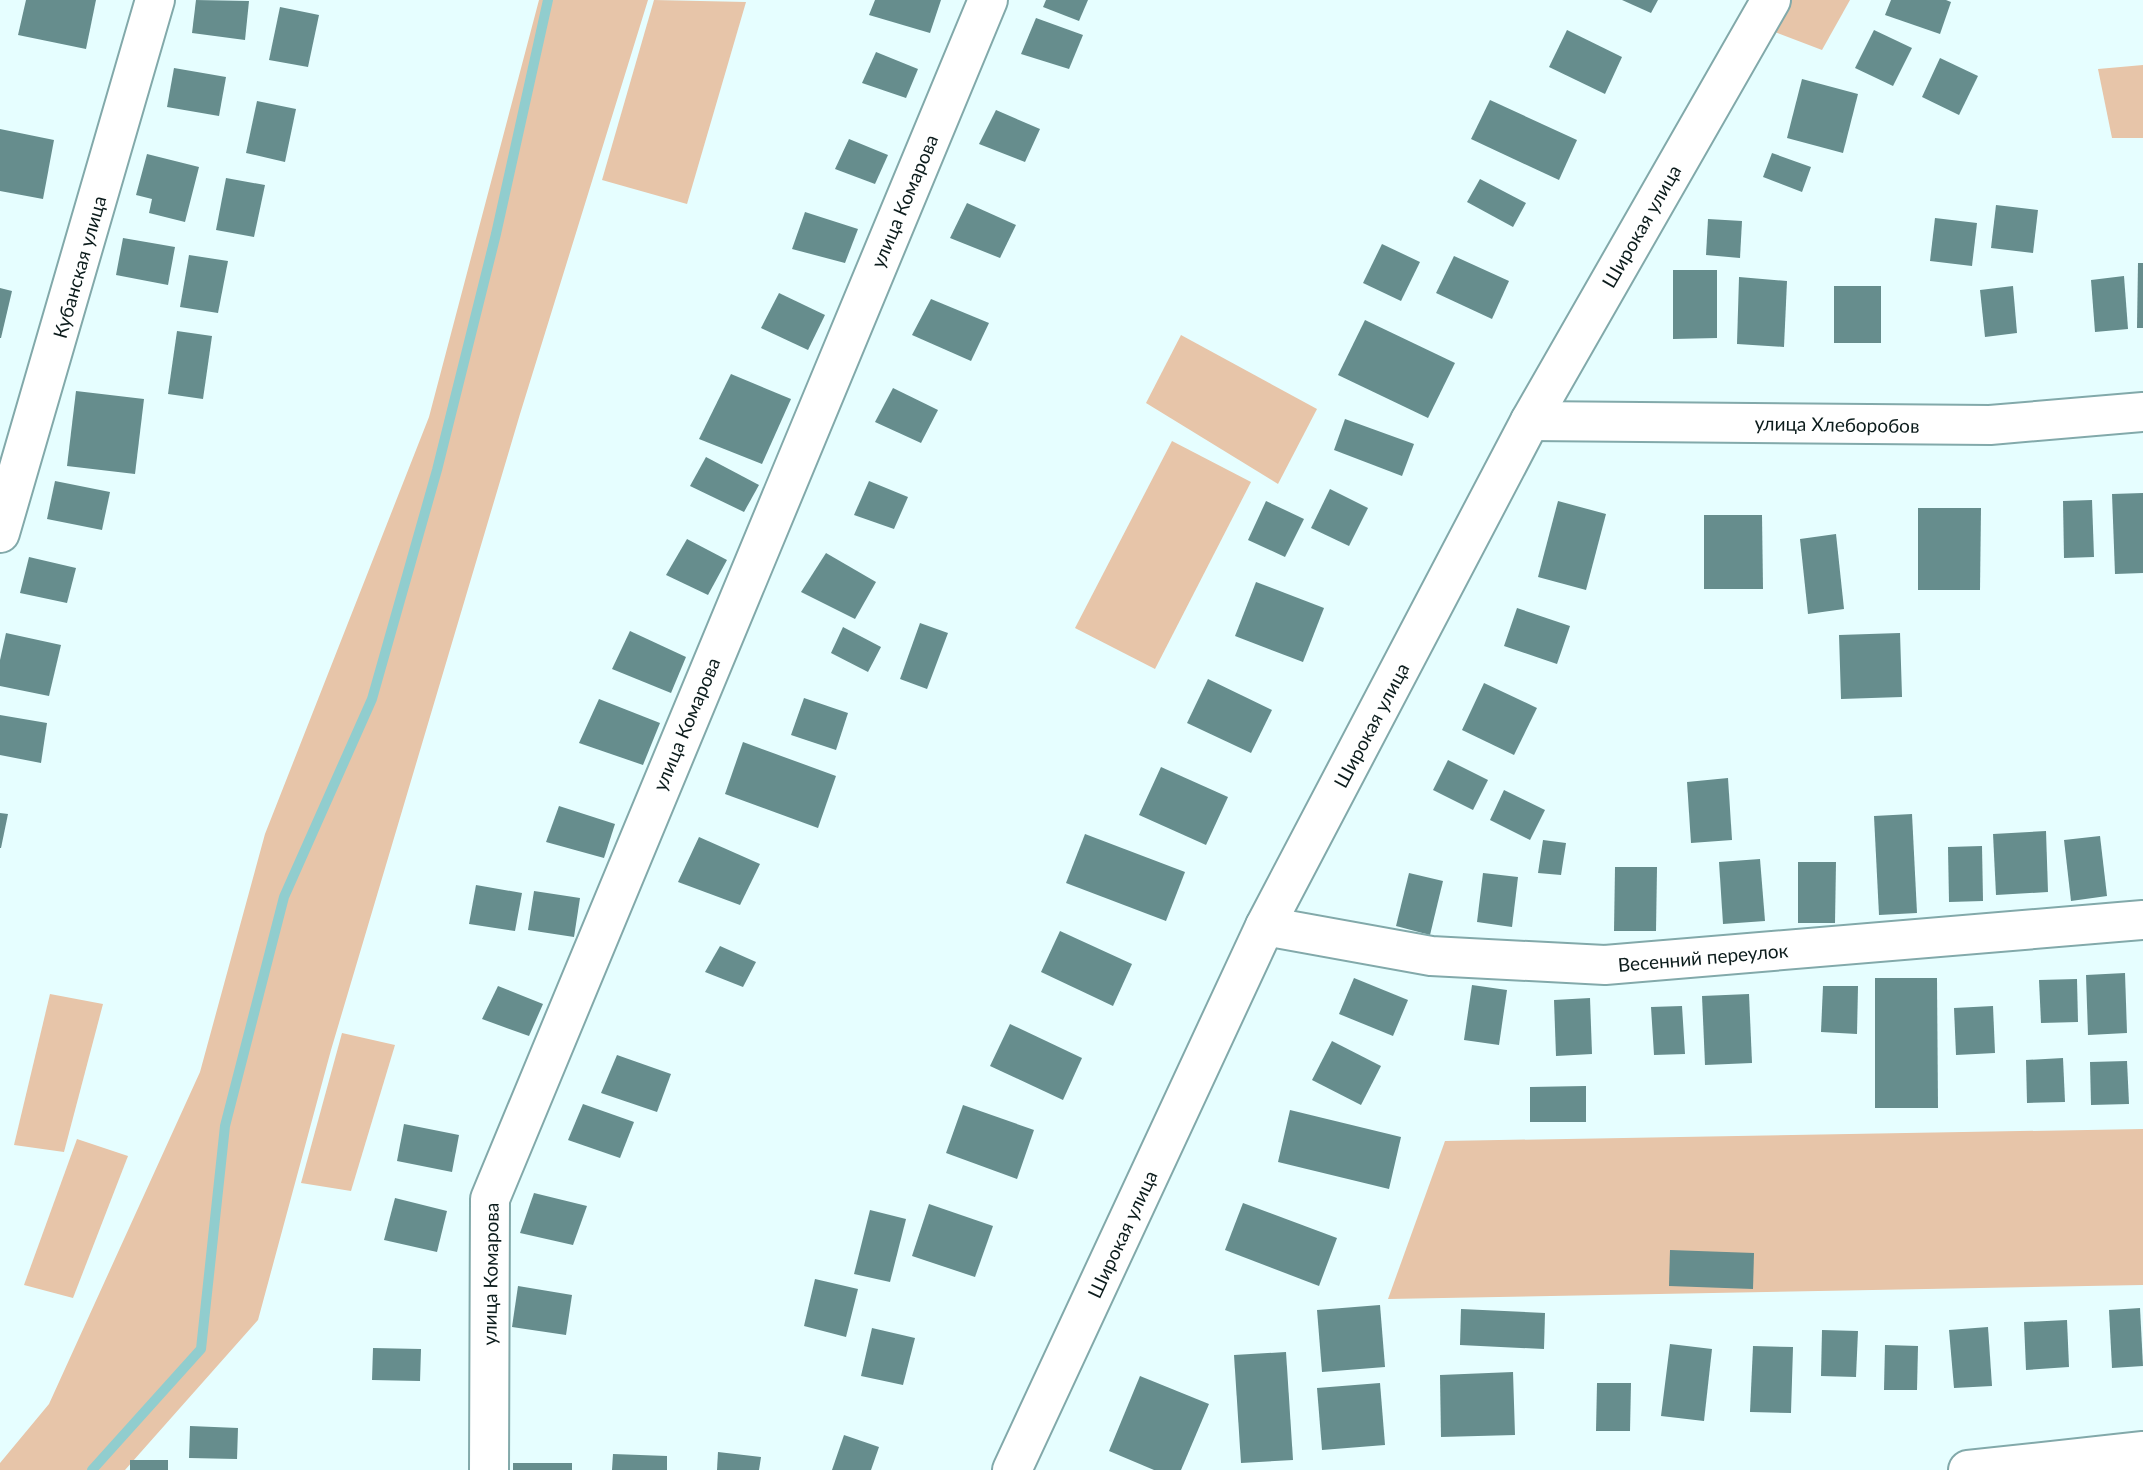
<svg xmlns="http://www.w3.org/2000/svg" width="2143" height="1470" viewBox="0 0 2143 1470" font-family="Lato,sans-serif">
<rect width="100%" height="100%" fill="#e6feff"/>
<g fill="#e7c5a9">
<path d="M 539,0 L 648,0 L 520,414 L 331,1050 L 258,1320 L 125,1470 L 0,1470 L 0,1463 L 49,1404 L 200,1072 L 265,834 L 429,417 Z"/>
<path d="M 654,0 L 746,2 L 687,204 L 602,180 Z"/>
<path d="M 1791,0 L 1850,0 L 1822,50 L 1775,32 Z"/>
<path d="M 2143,65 L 2143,138 L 2112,138 L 2098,69 Z"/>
<path d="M 1181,335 L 1317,409 L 1278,484 L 1146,403 Z"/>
<path d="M 1172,441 L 1251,482 L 1155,669 L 1075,628 Z"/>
<path d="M 50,994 L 103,1004 L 64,1152 L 14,1145 Z"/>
<path d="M 342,1033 L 395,1045 L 351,1191 L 301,1183 Z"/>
<path d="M 2143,1129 L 2143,1285 L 1388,1299 L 1445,1141 Z"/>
<path d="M 77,1139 L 128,1156 L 73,1298 L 24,1285 Z"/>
</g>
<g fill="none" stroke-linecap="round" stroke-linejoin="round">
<path stroke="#91cdce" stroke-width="10" d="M 92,1470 L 201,1349 L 225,1126 L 284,897 L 372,699 L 437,470 L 496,234 L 548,0"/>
</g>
<g fill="#668d8d">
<path d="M 26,0 L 96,0 L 86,49 L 18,35 Z"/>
<path d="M 196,0 L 249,1 L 245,40 L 192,33 Z"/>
<path d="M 875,0 L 941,0 L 930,33 L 869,15 Z"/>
<path d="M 1046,0 L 1088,0 L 1079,21 L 1043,7 Z"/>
<path d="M 1622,0 L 1658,0 L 1651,13 Z"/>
<path d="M 1891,0 L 1946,0 L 1951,2 L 1940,34 L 1885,15 Z"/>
<path d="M 280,7 L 319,15 L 308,67 L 269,60 Z"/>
<path d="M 1036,18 L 1083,35 L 1069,69 L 1021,54 Z"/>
<path d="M 1567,30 L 1622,57 L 1605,94 L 1549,67 Z"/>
<path d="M 1874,30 L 1912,48 L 1893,86 L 1855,68 Z"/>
<path d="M 876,52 L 918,69 L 906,98 L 862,83 Z"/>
<path d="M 1940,58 L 1978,76 L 1959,115 L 1922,97 Z"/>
<path d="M 174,68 L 226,77 L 219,116 L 167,107 Z"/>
<path d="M 1802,79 L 1858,94 L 1843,153 L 1787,138 Z"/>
<path d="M 1490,100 L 1577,140 L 1559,180 L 1471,139 Z"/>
<path d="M 257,101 L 296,109 L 285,162 L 246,153 Z"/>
<path d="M 996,110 L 1040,129 L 1025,162 L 979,144 Z"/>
<path d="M 0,129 L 54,140 L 43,199 L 0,191 Z"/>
<path d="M 849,139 L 888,155 L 875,184 L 835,169 Z"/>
<path d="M 1772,153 L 1811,167 L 1802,192 L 1763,177 Z"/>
<path d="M 147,154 L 199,167 L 185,222 L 149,213 L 152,199 L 136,195 Z"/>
<path d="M 226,178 L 265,185 L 254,237 L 216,230 Z"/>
<path d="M 1480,179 L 1526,203 L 1513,227 L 1467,202 Z"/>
<path d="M 967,203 L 1016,225 L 1000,258 L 950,238 Z"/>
<path d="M 1996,205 L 2038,210 L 2033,253 L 1991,248 Z"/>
<path d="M 805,212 L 858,229 L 845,263 L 792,249 Z"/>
<path d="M 1935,218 L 1977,223 L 1972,266 L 1930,261 Z"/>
<path d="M 1708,219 L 1742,221 L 1740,258 L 1706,255 Z"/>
<path d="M 123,238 L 175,247 L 168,285 L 116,275 Z"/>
<path d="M 1382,244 L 1420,262 L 1401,301 L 1363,283 Z"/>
<path d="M 189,255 L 228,261 L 218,313 L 180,307 Z"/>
<path d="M 1454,256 L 1509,281 L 1492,319 L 1436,293 Z"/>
<path d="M 2138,263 L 2143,263 L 2143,328 L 2137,328 Z"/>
<path d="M 1673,270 L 1717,270 L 1717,338 L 1673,339 Z"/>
<path d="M 2124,276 L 2128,329 L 2095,332 L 2091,280 Z"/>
<path d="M 1739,277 L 1787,281 L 1784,347 L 1737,344 Z"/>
<rect x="1834" y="286" width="47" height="57"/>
<path d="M 2013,286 L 2017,333 L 1985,337 L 1980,290 Z"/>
<path d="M 0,288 L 12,291 L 1,338 L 0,338 Z"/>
<path d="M 779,293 L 825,315 L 808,350 L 761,328 Z"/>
<path d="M 931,299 L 989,323 L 971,361 L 912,335 Z"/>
<path d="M 1365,320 L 1455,363 L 1428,418 L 1338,375 Z"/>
<path d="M 177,331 L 212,336 L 203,399 L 168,394 Z"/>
<path d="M 731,374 L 791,399 L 762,464 L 699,439 Z"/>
<path d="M 893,388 L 938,410 L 921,443 L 875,422 Z"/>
<path d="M 76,391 L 144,399 L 135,474 L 67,466 Z"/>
<path d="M 1345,419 L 1414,444 L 1402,476 L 1334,450 Z"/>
<path d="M 706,457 L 759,485 L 744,512 L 690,486 Z"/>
<path d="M 55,481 L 110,492 L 102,530 L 47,519 Z"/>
<path d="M 869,481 L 908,497 L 894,529 L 854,515 Z"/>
<path d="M 1330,489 L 1368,508 L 1349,546 L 1311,528 Z"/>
<path d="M 2143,493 L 2143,573 L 2115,574 L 2112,494 Z"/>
<path d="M 2092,500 L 2094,557 L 2064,558 L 2063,501 Z"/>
<path d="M 1266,501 L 1304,519 L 1285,557 L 1248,540 Z"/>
<path d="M 1558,501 L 1606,514 L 1586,590 L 1538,577 Z"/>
<path d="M 1918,508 L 1981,508 L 1980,590 L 1918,590 Z"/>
<path d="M 1704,515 L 1762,515 L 1763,589 L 1704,589 Z"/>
<path d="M 1836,534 L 1844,609 L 1808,614 L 1800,539 Z"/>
<path d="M 687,539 L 727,560 L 708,595 L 666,575 Z"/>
<path d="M 826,553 L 876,582 L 855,619 L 801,592 Z"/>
<path d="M 29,557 L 76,568 L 67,603 L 20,593 Z"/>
<path d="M 1256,582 L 1324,608 L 1303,662 L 1235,636 Z"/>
<path d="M 1517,608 L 1570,626 L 1557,664 L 1504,646 Z"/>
<path d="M 920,623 L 948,633 L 927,689 L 900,679 Z"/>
<path d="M 843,627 L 881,647 L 868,672 L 831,653 Z"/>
<path d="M 630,631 L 686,657 L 671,693 L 612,669 Z"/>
<path d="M 6,633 L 61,645 L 49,696 L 0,686 L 0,660 Z"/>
<path d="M 1900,633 L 1902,697 L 1841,699 L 1839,635 Z"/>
<path d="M 1208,679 L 1272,710 L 1251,753 L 1187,723 Z"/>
<path d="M 1484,683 L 1537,708 L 1514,755 L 1462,730 Z"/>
<path d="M 804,698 L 848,713 L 836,750 L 791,735 Z"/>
<path d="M 599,699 L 660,723 L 643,765 L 579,743 Z"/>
<path d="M 0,715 L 47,723 L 41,763 L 0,755 Z"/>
<path d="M 743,742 L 836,776 L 818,828 L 725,794 Z"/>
<path d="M 1448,760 L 1488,780 L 1473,810 L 1433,790 Z"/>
<path d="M 1161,767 L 1228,797 L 1206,845 L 1139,815 Z"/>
<path d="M 1728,778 L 1732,840 L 1691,843 L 1687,782 Z"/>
<path d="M 1504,790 L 1545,810 L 1530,840 L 1490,820 Z"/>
<path d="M 559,806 L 615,824 L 604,858 L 546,842 Z"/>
<path d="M 0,813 L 8,814 L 1,848 L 0,848 Z"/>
<path d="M 1912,814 L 1917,913 L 1879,915 L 1874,816 Z"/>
<path d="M 2046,831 L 2048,892 L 1996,895 L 1993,834 Z"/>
<path d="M 1085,834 L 1185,872 L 1166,921 L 1066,883 Z"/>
<path d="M 2100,836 L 2107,896 L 2071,901 L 2064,840 Z"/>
<path d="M 699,837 L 760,864 L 740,905 L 678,882 Z"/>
<path d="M 1543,840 L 1566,843 L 1561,875 L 1538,873 Z"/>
<path d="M 1982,846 L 1983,901 L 1949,902 L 1948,847 Z"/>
<path d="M 1760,859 L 1765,921 L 1723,924 L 1719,862 Z"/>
<path d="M 1798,862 L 1836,862 L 1835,923 L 1798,923 Z"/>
<path d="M 1615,867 L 1657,867 L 1656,931 L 1614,931 Z"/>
<path d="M 1409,873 L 1443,881 L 1430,935 L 1396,926 Z"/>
<path d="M 1483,873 L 1518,877 L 1512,927 L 1477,922 Z"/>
<path d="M 476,885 L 522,893 L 515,931 L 469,924 Z"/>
<path d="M 534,891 L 580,898 L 574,937 L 528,930 Z"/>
<path d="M 1060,931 L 1132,964 L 1113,1006 L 1041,972 Z"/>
<path d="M 720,946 L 756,962 L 743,987 L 705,972 Z"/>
<path d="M 2125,973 L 2127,1033 L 2088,1035 L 2086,975 Z"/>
<path d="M 1354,978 L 1408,1000 L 1393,1036 L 1339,1014 Z"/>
<path d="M 1875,978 L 1937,978 L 1938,1108 L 1875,1108 Z"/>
<path d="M 2077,979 L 2078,1022 L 2041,1023 L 2039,980 Z"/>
<path d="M 1472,985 L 1507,990 L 1499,1045 L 1464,1040 Z"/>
<path d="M 498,986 L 543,1004 L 529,1036 L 482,1019 Z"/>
<path d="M 1823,986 L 1858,986 L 1857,1034 L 1821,1032 Z"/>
<path d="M 1749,994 L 1752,1063 L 1705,1065 L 1702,996 Z"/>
<path d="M 1590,998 L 1592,1054 L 1556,1056 L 1554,1000 Z"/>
<path d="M 1682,1006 L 1685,1054 L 1654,1055 L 1651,1007 Z"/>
<path d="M 1993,1006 L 1995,1053 L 1956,1055 L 1954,1008 Z"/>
<path d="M 1010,1024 L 1082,1058 L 1063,1100 L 990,1066 Z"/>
<path d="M 1332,1041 L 1381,1066 L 1361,1105 L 1312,1080 Z"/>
<path d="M 617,1055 L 671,1074 L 657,1112 L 601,1093 Z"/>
<path d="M 2063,1058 L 2065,1102 L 2027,1103 L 2026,1060 Z"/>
<path d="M 2127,1061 L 2129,1104 L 2091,1105 L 2090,1062 Z"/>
<path d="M 1586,1086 L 1586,1122 L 1530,1122 L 1530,1087 Z"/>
<path d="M 583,1104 L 634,1122 L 620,1158 L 568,1140 Z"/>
<path d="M 963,1105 L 1034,1130 L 1017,1179 L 946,1153 Z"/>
<path d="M 1290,1110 L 1401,1137 L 1389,1189 L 1278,1162 Z"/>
<path d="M 404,1124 L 459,1135 L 452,1172 L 397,1161 Z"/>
<path d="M 534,1193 L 587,1206 L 573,1245 L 520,1233 Z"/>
<path d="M 395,1198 L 447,1211 L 437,1252 L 384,1240 Z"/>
<path d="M 1243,1203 L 1337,1238 L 1319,1286 L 1225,1250 Z"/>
<path d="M 929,1204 L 993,1226 L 975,1277 L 912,1256 Z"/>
<path d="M 870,1210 L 906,1219 L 890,1282 L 854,1274 Z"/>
<path d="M 1670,1250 L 1754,1253 L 1753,1289 L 1669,1286 Z"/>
<path d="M 815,1279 L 858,1289 L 846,1337 L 804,1326 Z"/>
<path d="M 518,1286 L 572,1295 L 566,1335 L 512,1327 Z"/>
<path d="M 1380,1305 L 1385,1367 L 1322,1372 L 1317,1310 Z"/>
<path d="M 2140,1308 L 2143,1366 L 2112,1368 L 2109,1310 Z"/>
<path d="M 1461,1309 L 1545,1313 L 1544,1349 L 1460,1345 Z"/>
<path d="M 2067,1320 L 2069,1367 L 2026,1370 L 2024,1322 Z"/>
<path d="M 1988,1327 L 1992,1386 L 1954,1388 L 1949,1330 Z"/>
<path d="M 872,1328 L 915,1338 L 903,1385 L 861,1376 Z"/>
<path d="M 1822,1330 L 1858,1331 L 1856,1377 L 1821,1376 Z"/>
<path d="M 1670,1344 L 1712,1349 L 1704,1421 L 1661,1416 Z"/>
<path d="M 1885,1345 L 1918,1346 L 1917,1390 L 1884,1390 Z"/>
<path d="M 1753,1346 L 1793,1347 L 1791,1413 L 1750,1412 Z"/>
<path d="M 373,1348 L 421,1349 L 420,1381 L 372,1380 Z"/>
<path d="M 1286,1352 L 1293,1460 L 1241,1463 L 1234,1355 Z"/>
<path d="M 1513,1372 L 1515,1435 L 1441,1437 L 1440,1375 Z"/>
<path d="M 1140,1376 L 1209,1404 L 1181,1470 L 1154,1470 L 1109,1451 Z"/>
<path d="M 1380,1383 L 1385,1445 L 1322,1450 L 1317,1388 Z"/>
<path d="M 1597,1383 L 1631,1383 L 1630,1431 L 1596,1431 Z"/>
<path d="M 190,1426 L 238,1428 L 237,1459 L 189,1458 Z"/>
<path d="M 844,1435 L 879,1447 L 871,1470 L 832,1470 Z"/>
<path d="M 718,1452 L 761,1457 L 759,1470 L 717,1470 Z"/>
<path d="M 613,1454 L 667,1456 L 667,1470 L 612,1470 Z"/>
<rect x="130" y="1460" width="38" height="10"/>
<rect x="513" y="1463" width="59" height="7"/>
</g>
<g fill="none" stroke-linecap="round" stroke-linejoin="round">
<defs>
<g id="street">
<path d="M 1530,421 L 1990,425 L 2143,412"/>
<path d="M 0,533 L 155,0"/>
<path d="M 1265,926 L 1431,956 L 1605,965 L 2143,920"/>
<path d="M 489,1470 L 490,1199 L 988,0"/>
<path d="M 1012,1470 L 1265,926 L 1530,421 L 1771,0"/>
<path d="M 1968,1470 L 2143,1451"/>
</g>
</defs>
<use href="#street" stroke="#82a9aa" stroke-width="42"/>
<use href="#street" stroke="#fff" stroke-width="38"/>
</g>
<g text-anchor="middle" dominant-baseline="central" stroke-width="5" stroke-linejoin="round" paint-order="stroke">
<g font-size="19" fill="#0c1c1c" stroke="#fff">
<text transform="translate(904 201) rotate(-67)">улица Комарова</text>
<text transform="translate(1641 226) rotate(-60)">Широкая улица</text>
<text transform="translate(79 267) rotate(-74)">Кубанская улица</text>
<text transform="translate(1837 424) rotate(1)">улица Хлеборобов</text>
<text transform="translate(686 724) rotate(-67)">улица Комарова</text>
<text transform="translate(1371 725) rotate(-62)">Широкая улица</text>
<text transform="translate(1703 957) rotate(-5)">Весенний переулок</text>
<text transform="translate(1122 1234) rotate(-65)">Широкая улица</text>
<text transform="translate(490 1274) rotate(-89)">улица Комарова</text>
</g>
</g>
</svg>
